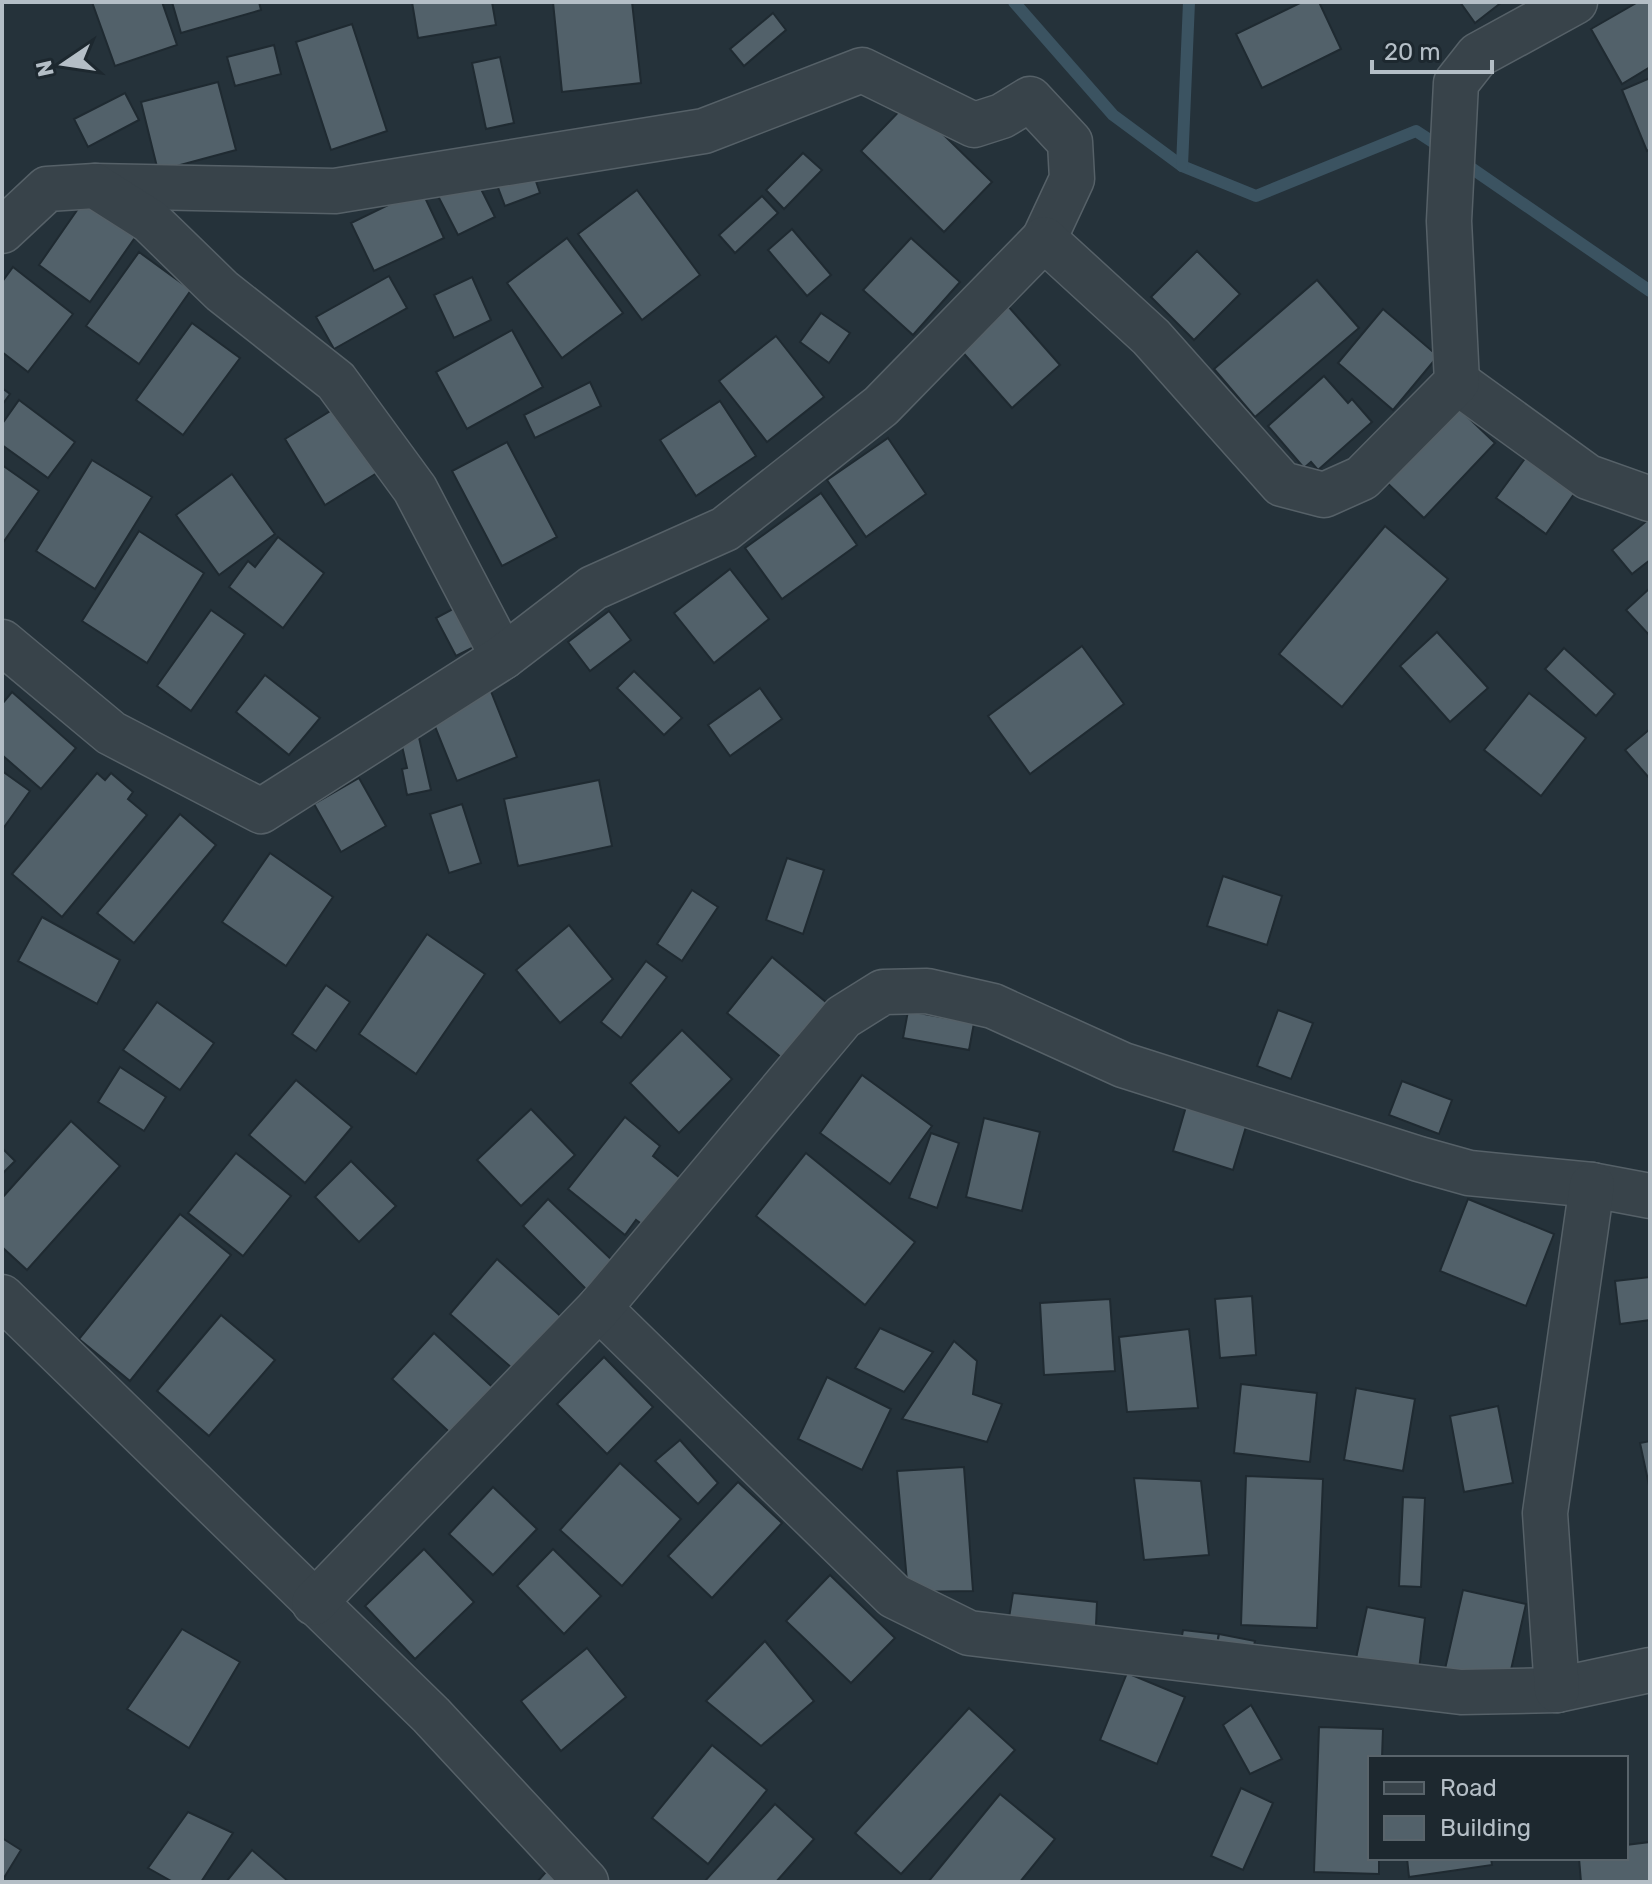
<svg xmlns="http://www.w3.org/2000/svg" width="1652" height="1884" viewBox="0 0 1652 1884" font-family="Rubik,sans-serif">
<rect width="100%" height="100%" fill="#25323a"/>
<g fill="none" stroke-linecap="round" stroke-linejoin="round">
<g stroke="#3b5361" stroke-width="12">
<path d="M 1014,2 L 1113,115 L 1182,166 L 1256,196 L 1416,131 L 1442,148"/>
<path d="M 1461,161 L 1650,291"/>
<path d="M 1182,166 L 1189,2"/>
</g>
</g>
<g fill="#52616a" stroke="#1f2a31" stroke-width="2">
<path d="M 92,2 L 162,2 L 177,45 L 115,66 Z"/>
<path d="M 172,2 L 259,2 L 261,10 L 181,33 Z"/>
<path d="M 412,2 L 492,2 L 496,25 L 418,38 Z"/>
<path d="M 553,2 L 632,2 L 641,83 L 562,92 Z"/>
<path d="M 1302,2 L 1319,2 L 1341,49 L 1262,88 L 1236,34 Z"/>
<path d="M 1460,2 L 1502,2 L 1475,23 Z"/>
<path d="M 1638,2 L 1650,2 L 1650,67 L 1622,84 L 1591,29 Z"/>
<path d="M 773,13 L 786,30 L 744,66 L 730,49 Z"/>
<path d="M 352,24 L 387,131 L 331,150 L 296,42 Z"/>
<path d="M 274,45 L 281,74 L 235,86 L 227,57 Z"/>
<path d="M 500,57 L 514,123 L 486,129 L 472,63 Z"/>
<path d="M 1650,78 L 1650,149 L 1647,151 L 1622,90 Z"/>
<path d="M 218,82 L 236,150 L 158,171 L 141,102 Z"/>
<path d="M 125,93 L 139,120 L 88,147 L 74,119 Z"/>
<path d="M 909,101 L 992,182 L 944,232 L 861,151 Z"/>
<path d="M 803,153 L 822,170 L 784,209 L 766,190 Z"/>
<path d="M 530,164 L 540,193 L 505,206 L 494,177 Z"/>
<path d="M 475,177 L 495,217 L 458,235 L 438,196 Z"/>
<path d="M 421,189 L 444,238 L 374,271 L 351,223 Z"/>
<path d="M 637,190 L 700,275 L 642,320 L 578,234 Z"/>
<path d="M 89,193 L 141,229 L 90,302 L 39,265 Z"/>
<path d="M 762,196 L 778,213 L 735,253 L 719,235 Z"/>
<path d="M 792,229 L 831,275 L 807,296 L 768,250 Z"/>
<path d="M 567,238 L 623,313 L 562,358 L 507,283 Z"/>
<path d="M 911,238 L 960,282 L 913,335 L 863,290 Z"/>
<path d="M 1197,251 L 1240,294 L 1194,340 L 1151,297 Z"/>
<path d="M 139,252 L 191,290 L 139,364 L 86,326 Z"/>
<path d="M 13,267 L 73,314 L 28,372 L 2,352 L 2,282 Z"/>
<path d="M 389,276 L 407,308 L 334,349 L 316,317 Z"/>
<path d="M 472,277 L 491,320 L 454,338 L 434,295 Z"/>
<path d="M 1317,280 L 1359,328 L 1255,417 L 1214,369 Z"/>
<path d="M 1007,305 L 1060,365 L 1012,408 L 959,348 Z"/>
<path d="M 1383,309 L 1438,356 L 1393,410 L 1338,363 Z"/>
<path d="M 821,313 L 850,333 L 829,363 L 800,342 Z"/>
<path d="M 192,323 L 240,358 L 183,435 L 136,400 Z"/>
<path d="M 512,330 L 543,387 L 467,429 L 436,372 Z"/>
<path d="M 776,336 L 824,397 L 767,442 L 719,381 Z"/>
<path d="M 1324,376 L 1348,403 L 1352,399 L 1372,422 L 1318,470 L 1311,462 L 1304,468 L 1268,426 Z"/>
<path d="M 590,382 L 601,406 L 535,438 L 524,415 Z"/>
<path d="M 2,388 L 10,394 L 2,405 Z"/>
<path d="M 19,400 L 75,442 L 48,478 L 2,445 L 2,424 Z"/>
<path d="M 720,401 L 756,456 L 696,496 L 660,440 Z"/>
<path d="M 345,402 L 385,468 L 325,505 L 285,439 Z"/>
<path d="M 1453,403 L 1495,443 L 1424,518 L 1382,478 Z"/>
<path d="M 888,438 L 926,494 L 866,537 L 827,480 Z"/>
<path d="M 507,442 L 557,537 L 502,566 L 452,471 Z"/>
<path d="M 1532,449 L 1581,484 L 1546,534 L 1496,498 Z"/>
<path d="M 92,460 L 152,497 L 95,589 L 36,551 Z"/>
<path d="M 2,465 L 39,491 L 2,544 Z"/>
<path d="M 232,474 L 275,534 L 219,575 L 176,515 Z"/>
<path d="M 821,493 L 857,545 L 782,599 L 745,548 Z"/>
<path d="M 1650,518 L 1650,560 L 1632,574 L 1612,550 Z"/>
<path d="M 1385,526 L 1448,579 L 1342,707 L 1279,654 Z"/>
<path d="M 139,531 L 204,573 L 147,663 L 82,621 Z"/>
<path d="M 278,537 L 324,573 L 283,628 L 229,587 L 248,561 L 255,567 Z"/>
<path d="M 730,569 L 769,619 L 714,663 L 674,613 Z"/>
<path d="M 1650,588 L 1650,636 L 1626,610 Z"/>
<path d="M 464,603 L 484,642 L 456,656 L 436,618 Z"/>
<path d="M 211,610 L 245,634 L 191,711 L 157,686 Z"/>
<path d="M 609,611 L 631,640 L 590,671 L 568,642 Z"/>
<path d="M 1437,632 L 1488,688 L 1450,722 L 1400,666 Z"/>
<path d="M 1082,646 L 1124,704 L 1030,774 L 988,716 Z"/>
<path d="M 1564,648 L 1615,694 L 1596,716 L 1545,669 Z"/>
<path d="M 634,671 L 682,718 L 664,735 L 617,688 Z"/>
<path d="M 265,675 L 320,718 L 289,755 L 236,712 Z"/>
<path d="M 760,688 L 782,719 L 730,756 L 708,725 Z"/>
<path d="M 490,689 L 517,757 L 457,781 L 430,714 Z"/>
<path d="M 12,692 L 76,748 L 41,789 L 2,755 L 2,704 Z"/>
<path d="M 1529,693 L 1586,738 L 1541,796 L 1484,750 Z"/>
<path d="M 1650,729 L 1650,779 L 1625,750 Z"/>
<path d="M 418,733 L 431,790 L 407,795 L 402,769 L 407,768 L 400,737 Z"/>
<path d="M 2,771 L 30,791 L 2,830 Z"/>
<path d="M 97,773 L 105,780 L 111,773 L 133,792 L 128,799 L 147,815 L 62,917 L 12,874 Z"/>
<path d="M 359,778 L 386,826 L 341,852 L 314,804 Z"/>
<path d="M 599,780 L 612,846 L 518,866 L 504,799 Z"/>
<path d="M 462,804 L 481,863 L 449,873 L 430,814 Z"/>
<path d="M 180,814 L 216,845 L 134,943 L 97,913 Z"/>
<path d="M 270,853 L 333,897 L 286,966 L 222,922 Z"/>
<path d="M 787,858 L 824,870 L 803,934 L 766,920 Z"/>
<path d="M 1223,876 L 1282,896 L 1267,945 L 1207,926 Z"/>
<path d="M 692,890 L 718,907 L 682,961 L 657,944 Z"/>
<path d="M 42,917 L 120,960 L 97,1004 L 18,961 Z"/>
<path d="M 569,925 L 613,979 L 560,1023 L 516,970 Z"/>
<path d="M 427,934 L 485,974 L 416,1074 L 359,1034 Z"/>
<path d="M 772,957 L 827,1003 L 782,1058 L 727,1013 Z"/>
<path d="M 646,961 L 667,977 L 621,1038 L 601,1022 Z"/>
<path d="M 326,985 L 350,1002 L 316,1051 L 292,1034 Z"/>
<path d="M 157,1002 L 214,1043 L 180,1090 L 123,1050 Z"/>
<path d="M 1278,1010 L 1313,1023 L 1291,1079 L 1257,1066 Z"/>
<path d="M 908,1011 L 974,1023 L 969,1050 L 903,1038 Z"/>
<path d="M 682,1030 L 732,1079 L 679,1133 L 630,1083 Z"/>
<path d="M 120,1067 L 166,1097 L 144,1131 L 98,1102 Z"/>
<path d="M 862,1075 L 932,1126 L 890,1184 L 820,1133 Z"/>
<path d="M 296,1080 L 352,1127 L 305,1183 L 249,1135 Z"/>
<path d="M 1402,1081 L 1452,1100 L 1439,1134 L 1389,1115 Z"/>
<path d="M 1190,1093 L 1251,1110 L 1233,1170 L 1173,1151 Z"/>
<path d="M 531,1109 L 575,1155 L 521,1206 L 477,1160 Z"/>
<path d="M 625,1117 L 660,1146 L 653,1156 L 680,1178 L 643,1225 L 636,1220 L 625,1235 L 568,1189 Z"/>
<path d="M 984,1118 L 1040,1132 L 1022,1211 L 966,1197 Z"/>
<path d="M 71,1121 L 120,1166 L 27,1270 L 2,1247 L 2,1198 Z"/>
<path d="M 931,1133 L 959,1143 L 937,1208 L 909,1198 Z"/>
<path d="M 2,1148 L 15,1161 L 2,1174 Z"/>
<path d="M 236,1153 L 291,1196 L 243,1256 L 188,1213 Z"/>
<path d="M 806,1153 L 915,1242 L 865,1305 L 756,1216 Z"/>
<path d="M 351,1161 L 396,1206 L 359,1242 L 315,1197 Z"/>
<path d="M 548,1199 L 615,1263 L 588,1291 L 523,1226 Z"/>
<path d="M 1468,1199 L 1554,1234 L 1526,1306 L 1440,1271 Z"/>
<path d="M 180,1214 L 231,1255 L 130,1381 L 79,1339 Z"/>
<path d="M 497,1259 L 566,1321 L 520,1375 L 450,1314 Z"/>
<path d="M 1650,1277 L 1650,1320 L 1620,1324 L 1615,1281 Z"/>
<path d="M 1252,1296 L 1256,1355 L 1220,1358 L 1215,1299 Z"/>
<path d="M 1110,1299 L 1115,1371 L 1044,1375 L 1040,1303 Z"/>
<path d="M 221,1315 L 275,1360 L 209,1436 L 157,1391 Z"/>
<path d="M 880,1328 L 933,1352 L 904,1392 L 855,1368 Z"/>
<path d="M 1189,1329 L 1198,1408 L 1127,1412 L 1119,1337 Z"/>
<path d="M 434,1333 L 501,1395 L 459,1441 L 392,1379 Z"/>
<path d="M 954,1341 L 977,1361 L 973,1394 L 1002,1404 L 987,1442 L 902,1419 Z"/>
<path d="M 604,1357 L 653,1407 L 607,1454 L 557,1404 Z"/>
<path d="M 827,1377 L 891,1409 L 862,1470 L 798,1439 Z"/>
<path d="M 1241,1384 L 1317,1393 L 1310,1462 L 1234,1453 Z"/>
<path d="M 1356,1388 L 1415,1399 L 1403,1471 L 1344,1460 Z"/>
<path d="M 1498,1406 L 1513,1483 L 1464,1492 L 1450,1416 Z"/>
<path d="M 680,1440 L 718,1483 L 698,1504 L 655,1461 Z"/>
<path d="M 1650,1441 L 1650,1490 L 1640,1443 Z"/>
<path d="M 620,1463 L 681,1519 L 622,1586 L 560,1530 Z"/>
<path d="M 964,1467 L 973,1591 L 908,1592 L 897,1471 Z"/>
<path d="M 1246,1476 L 1323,1479 L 1317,1628 L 1241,1625 Z"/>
<path d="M 1134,1478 L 1201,1481 L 1209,1555 L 1144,1560 Z"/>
<path d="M 738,1482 L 782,1523 L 712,1598 L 668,1556 Z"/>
<path d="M 493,1487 L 537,1529 L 493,1575 L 449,1534 Z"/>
<path d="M 1403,1497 L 1425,1498 L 1421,1587 L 1399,1586 Z"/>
<path d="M 424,1549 L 474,1602 L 415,1659 L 365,1606 Z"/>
<path d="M 553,1549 L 601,1596 L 564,1634 L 517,1586 Z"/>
<path d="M 830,1575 L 895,1638 L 851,1683 L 786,1621 Z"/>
<path d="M 1463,1590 L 1526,1604 L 1508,1683 L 1445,1669 Z"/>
<path d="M 1013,1593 L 1097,1602 L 1095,1648 L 1008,1624 Z"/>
<path d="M 1367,1607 L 1425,1618 L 1417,1687 L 1355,1663 Z"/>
<path d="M 182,1629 L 240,1662 L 189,1748 L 127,1709 Z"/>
<path d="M 1183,1630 L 1219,1634 L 1213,1662 L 1180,1647 Z"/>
<path d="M 1219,1634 L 1255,1641 L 1249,1667 L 1216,1650 Z"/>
<path d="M 765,1641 L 814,1701 L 761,1746 L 706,1701 Z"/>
<path d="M 587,1648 L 626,1697 L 561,1751 L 521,1701 Z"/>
<path d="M 1127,1673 L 1185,1697 L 1157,1764 L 1100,1740 Z"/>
<path d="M 1251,1705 L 1282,1759 L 1250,1774 L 1223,1725 Z"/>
<path d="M 969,1708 L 1015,1750 L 901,1874 L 855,1833 Z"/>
<path d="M 1319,1727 L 1383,1729 L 1382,1758 L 1370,1758 L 1370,1858 L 1379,1858 L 1379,1874 L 1314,1872 Z"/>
<path d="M 712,1745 L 767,1790 L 708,1864 L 652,1818 Z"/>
<path d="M 1241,1788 L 1273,1803 L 1243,1870 L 1211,1856 Z"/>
<path d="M 1000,1794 L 1055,1839 L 1020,1882 L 928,1882 Z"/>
<path d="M 775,1804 L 814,1839 L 776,1882 L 704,1882 Z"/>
<path d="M 188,1812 L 233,1833 L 201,1882 L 173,1882 L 148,1868 Z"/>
<path d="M 2,1838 L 21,1850 L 2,1881 Z"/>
<path d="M 1650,1842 L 1650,1882 L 1581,1882 L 1579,1858 L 1626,1858 L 1626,1845 Z"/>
<path d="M 252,1850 L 289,1882 L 226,1882 Z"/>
<path d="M 1407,1858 L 1491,1858 L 1492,1865 L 1409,1877 Z"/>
<path d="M 554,1863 L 575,1882 L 537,1882 Z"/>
</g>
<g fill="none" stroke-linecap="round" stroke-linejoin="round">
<defs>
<g id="minor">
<path d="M 95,186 L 335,191 L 704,131 L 862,70 L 974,125 L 1002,116 L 1030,99 L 1070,142 L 1072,179 L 1044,239"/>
<path d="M 2,231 L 47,189 L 95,186 L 150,221 L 222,291 L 336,381 L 415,489 L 503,657"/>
<path d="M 1457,382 L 1588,477 L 1650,499"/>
<path d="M 2,642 L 111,733 L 261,811 L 503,657 L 593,588 L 725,529 L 881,406 L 1044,239 L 1151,337 L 1282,484 L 1324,495 L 1362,478 L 1457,382 L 1449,221 L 1456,83 L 1478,55 L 1575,2"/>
<path d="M 2,1297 L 431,1715 L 586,1882"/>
<path d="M 599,1308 L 894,1596 L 969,1633 L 1461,1692 L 1557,1690 L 1650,1670"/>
<path d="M 314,1603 L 599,1308 L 843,1017 L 883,992 L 927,991 L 993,1006 L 1123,1065 L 1419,1159 L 1469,1173 L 1592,1185 L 1650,1196"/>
<path d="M 1557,1690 L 1545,1513 L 1592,1185"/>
</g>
</defs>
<use href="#minor" stroke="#566168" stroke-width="47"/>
<use href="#minor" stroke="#38434a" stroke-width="44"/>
</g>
<rect width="1652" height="1884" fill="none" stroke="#b4bec6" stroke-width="8"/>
<rect x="1368" y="1756" width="260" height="104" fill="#1d282f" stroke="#59646b" stroke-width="2"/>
<rect x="1384" y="1782" width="40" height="12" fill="#38434a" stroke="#59646b" stroke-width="2"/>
<text x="1440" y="1796" font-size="24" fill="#b4bec6">Road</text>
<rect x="1384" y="1816" width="40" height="24" fill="#52616a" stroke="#59646b" stroke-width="2"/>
<text x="1440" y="1836" font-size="24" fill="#b4bec6">Building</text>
<g transform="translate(64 64) rotate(257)" stroke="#1d282f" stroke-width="6" paint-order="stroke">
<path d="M0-6L14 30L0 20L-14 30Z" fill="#b4bec6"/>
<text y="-12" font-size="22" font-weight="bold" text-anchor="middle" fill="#b4bec6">N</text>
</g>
<path d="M1372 60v12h120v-12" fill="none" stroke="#b4bec6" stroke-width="4"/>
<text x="1384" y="60" font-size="24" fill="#b4bec6" stroke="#1d282f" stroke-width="6" paint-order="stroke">20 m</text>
</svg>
